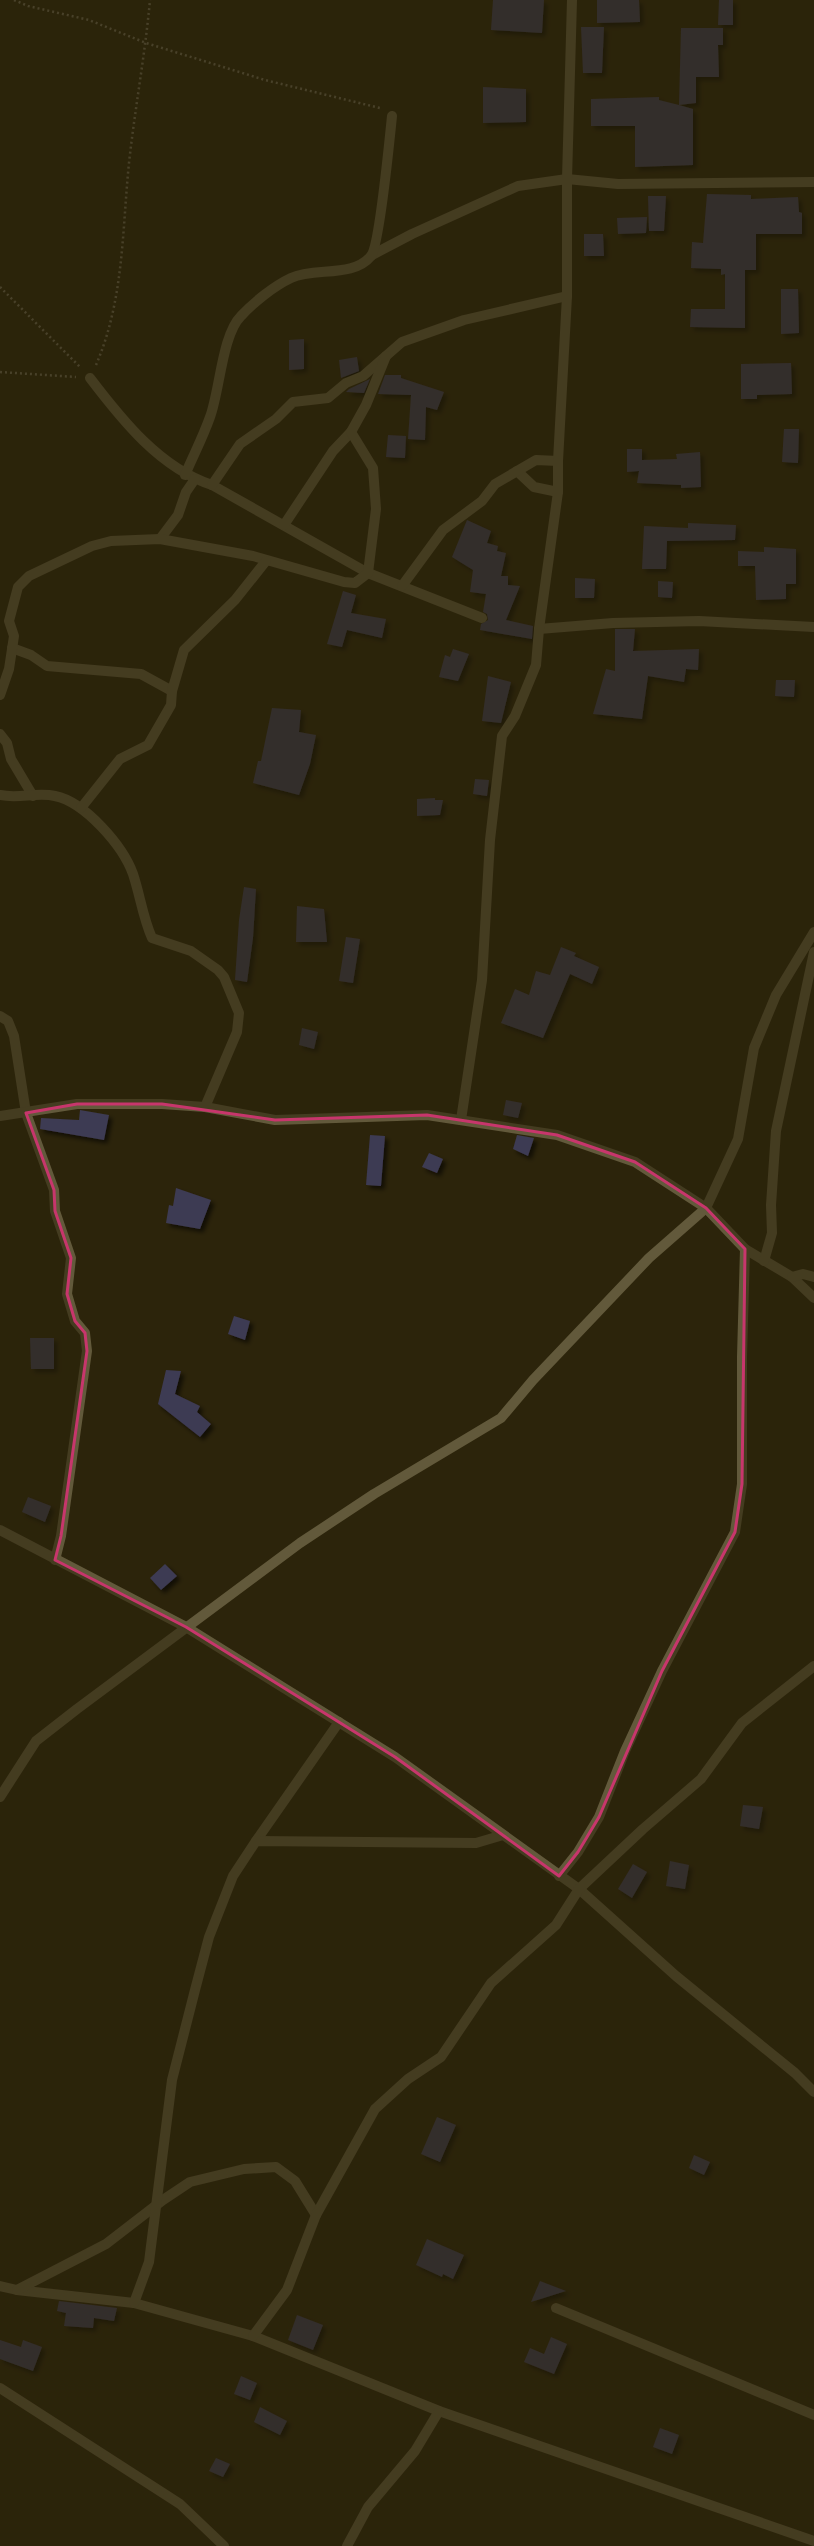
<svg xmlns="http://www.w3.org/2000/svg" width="814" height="2546" viewBox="0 0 814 2546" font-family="Mulish,sans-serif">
<defs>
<filter id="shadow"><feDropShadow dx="3.5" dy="3.5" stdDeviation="2" flood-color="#0009"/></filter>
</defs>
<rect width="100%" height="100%" fill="#2c240b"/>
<g fill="#3d3a52" filter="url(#shadow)">
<path d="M 493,0 L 544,0 L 542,33 L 491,30 Z"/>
<path d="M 597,0 L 639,0 L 640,22 L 597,23 Z"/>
<path d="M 719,0 L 733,0 L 733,25 L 718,25 Z"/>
<path d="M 581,27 L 604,27 L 602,73 L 583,73 Z"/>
<path d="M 681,28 L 723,28 L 723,45 L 718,45 L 719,77 L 696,77 L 696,103 L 679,105 L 693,109 L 693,165 L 635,167 L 635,126 L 591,126 L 591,99 L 659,97 L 659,100 L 679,105 Z"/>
<path d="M 483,87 L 526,89 L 526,122 L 483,123 Z"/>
<path d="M 707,194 L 751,195 L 751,199 L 798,197 L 799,212 L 802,213 L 802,234 L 756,234 L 756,270 L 745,270 L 745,328 L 690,327 L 691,309 L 725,309 L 725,274 L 721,275 L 721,269 L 691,268 L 692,242 L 703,243 Z"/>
<path d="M 648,196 L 666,196 L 664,231 L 649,231 Z"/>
<path d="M 647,217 L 646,233 L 618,234 L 617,218 Z"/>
<path d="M 584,234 L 603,234 L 604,256 L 584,256 Z"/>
<path d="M 781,289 L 798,289 L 799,333 L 781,334 Z"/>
<path d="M 304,339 L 304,369 L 289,370 L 289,340 Z"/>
<path d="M 357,357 L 359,371 L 341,378 L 339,360 Z"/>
<path d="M 791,363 L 792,394 L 757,395 L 757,399 L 741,399 L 741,364 Z"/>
<path d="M 385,375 L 401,375 L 401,378 L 444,392 L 437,410 L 426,407 L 425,440 L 408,439 L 411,395 L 378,394 Z"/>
<path d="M 370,379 L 364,393 L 346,392 L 349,389 Z"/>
<path d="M 784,429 L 799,429 L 798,463 L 782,462 Z"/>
<path d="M 388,435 L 406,436 L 405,458 L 386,457 Z"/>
<path d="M 627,449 L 642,449 L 642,460 L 677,459 L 676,454 L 700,452 L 701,487 L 681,488 L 681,485 L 637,483 L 639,471 L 627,472 Z"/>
<path d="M 467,520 L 491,531 L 487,543 L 498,546 L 497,551 L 506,553 L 501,576 L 508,576 L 508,585 L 520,586 L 506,620 L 533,626 L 532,639 L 480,630 L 481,624 L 488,620 L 487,614 L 483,612 L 486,594 L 470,592 L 473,570 L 452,557 Z"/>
<path d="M 688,523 L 736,525 L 735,540 L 667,541 L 666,569 L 642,569 L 644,526 L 688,528 Z"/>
<path d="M 764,547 L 796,549 L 796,584 L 786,584 L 786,599 L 756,600 L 755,566 L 738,566 L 738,551 L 764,552 Z"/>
<path d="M 575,578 L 595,579 L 594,598 L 575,598 Z"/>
<path d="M 658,581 L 673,582 L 672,598 L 658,597 Z"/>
<path d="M 343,591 L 356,595 L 351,613 L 386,619 L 382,638 L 347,630 L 342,647 L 327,644 Z"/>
<path d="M 615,629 L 635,629 L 633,651 L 699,649 L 698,670 L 686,669 L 684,682 L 648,676 L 642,719 L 593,714 L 606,669 L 615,671 Z"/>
<path d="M 453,649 L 469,654 L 458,681 L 439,677 L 445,655 L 450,657 Z"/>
<path d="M 488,676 L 511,682 L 501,723 L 482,721 Z"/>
<path d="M 776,680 L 795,680 L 794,697 L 775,696 Z"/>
<path d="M 272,708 L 301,710 L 299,732 L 316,735 L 310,764 L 299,795 L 253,783 L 258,761 L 261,761 Z"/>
<path d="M 475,779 L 489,780 L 487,796 L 473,794 Z"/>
<path d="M 435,798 L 435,800 L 443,800 L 440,815 L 417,816 L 417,799 Z"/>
<path d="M 244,887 L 256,889 L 253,938 L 247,982 L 235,980 L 239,920 Z"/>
<path d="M 297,906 L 324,909 L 327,942 L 296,942 Z"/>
<path d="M 346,937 L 360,939 L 353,983 L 339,981 Z"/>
<path d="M 561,947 L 576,953 L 574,956 L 599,967 L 592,984 L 570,974 L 543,1038 L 501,1023 L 515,989 L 529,995 L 536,971 L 550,975 Z"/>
<path d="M 302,1028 L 318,1032 L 314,1049 L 299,1045 Z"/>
<path d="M 506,1100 L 522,1103 L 518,1118 L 503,1115 Z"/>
<path d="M 80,1110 L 109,1115 L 104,1140 L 40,1129 L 41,1118 L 79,1120 Z"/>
<path d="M 370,1135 L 385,1136 L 381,1186 L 366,1185 Z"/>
<path d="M 517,1135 L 534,1138 L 528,1156 L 513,1149 Z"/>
<path d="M 429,1153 L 443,1159 L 437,1173 L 422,1167 Z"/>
<path d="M 176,1188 L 211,1200 L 200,1229 L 166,1223 L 169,1205 L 173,1206 Z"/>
<path d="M 234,1316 L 250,1321 L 245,1340 L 228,1334 Z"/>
<path d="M 30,1338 L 54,1338 L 54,1369 L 31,1369 Z"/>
<path d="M 166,1370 L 181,1371 L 175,1394 L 200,1406 L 197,1412 L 211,1424 L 200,1437 L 158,1404 Z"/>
<path d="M 28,1497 L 51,1506 L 45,1522 L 22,1512 Z"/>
<path d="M 165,1564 L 177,1576 L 161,1590 L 150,1578 Z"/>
<path d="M 743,1805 L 763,1807 L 759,1829 L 740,1826 Z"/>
<path d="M 670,1861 L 689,1865 L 685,1889 L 666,1886 Z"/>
<path d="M 633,1864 L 647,1872 L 632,1898 L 618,1889 Z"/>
<path d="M 437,2117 L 456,2125 L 440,2162 L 421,2154 Z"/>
<path d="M 694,2155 L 710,2162 L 704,2175 L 689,2168 Z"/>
<path d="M 427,2239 L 464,2255 L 453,2279 L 443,2274 L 442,2277 L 416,2265 Z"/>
<path d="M 540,2281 L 566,2291 L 531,2302 Z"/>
<path d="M 59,2301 L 117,2308 L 114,2321 L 94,2318 L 93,2328 L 64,2326 L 66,2313 L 57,2311 Z"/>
<path d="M 297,2315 L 323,2325 L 313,2350 L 288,2340 Z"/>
<path d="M 551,2337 L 567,2344 L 554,2374 L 524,2362 L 530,2348 L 544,2354 Z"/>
<path d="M 0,2340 L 21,2347 L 23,2340 L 42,2347 L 33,2371 L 0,2359 Z"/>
<path d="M 241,2376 L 257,2383 L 250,2400 L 234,2394 Z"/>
<path d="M 260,2407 L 287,2421 L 280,2435 L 254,2422 Z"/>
<path d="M 660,2428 L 679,2435 L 672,2454 L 653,2447 Z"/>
<path d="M 216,2458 L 230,2464 L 223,2477 L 209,2471 Z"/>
</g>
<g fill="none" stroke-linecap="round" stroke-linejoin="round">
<g stroke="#6b644e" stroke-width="2.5" stroke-dasharray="2 3" stroke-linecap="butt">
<path d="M 14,0 L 28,6 L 89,20 L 146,43 L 265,80 L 380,108"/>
<path d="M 0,287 L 80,367"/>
<path d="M 96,365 C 124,300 122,232 129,163 C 135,108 145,55 150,0"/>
<path d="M 0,372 L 76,377"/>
</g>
<g stroke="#62593b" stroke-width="10">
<path d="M 372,255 L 412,234 L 518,186 L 567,179 L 618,184 L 814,182"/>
<path d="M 90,378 C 122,420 160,468 212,485 L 368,573 L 482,618"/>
<path d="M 517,471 L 534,487 L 558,492"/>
<path d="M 185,475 C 193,456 203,437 210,417 C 220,390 222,335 241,316 C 254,302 274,286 291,278 C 315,267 353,278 371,256 C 379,246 390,136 392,116"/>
<path d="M 212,485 L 240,444 L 276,419 L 293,402 L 328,398 L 346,383 L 363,376 L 402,342 L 464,320 L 567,296"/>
<path d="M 284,525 L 333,451 L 351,432"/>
<path d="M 160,539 L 178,515 L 186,492 L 195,479"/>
<path d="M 402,586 L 443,530 L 482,501 L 495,484 L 536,460 L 558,461"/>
<path d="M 539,629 L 613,623 L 699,621 L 814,627"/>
<path d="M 12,648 L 31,655 L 47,666 L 141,674 L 172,691"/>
<path d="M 0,695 L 9,669 L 14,636 L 9,621 L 18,587 L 29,576 L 92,546 L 111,541 L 160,539 L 253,556 L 344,582 L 355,583 L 368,573 L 376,509 L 373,468 L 351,432 L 366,405 L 386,356"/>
<path d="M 0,734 L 7,743 L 11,759 L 33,796"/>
<path d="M 0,795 C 18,799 37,792 55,796 C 85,802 123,846 133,874 C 140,895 143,918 152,938 L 191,951 L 218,970 L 224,977 L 239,1013 L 237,1032 L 205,1107"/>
<path d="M 81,808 L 120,759 L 148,745 L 171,705 L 172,691 L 184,650 L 235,600 L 266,561"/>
<path d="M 0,1016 L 8,1021 L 14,1036 L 26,1113 L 54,1190 L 55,1211 L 71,1258 L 67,1294 L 75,1321 L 85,1333 L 87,1351 L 61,1536 L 55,1560"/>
<path d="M 0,1116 L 77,1104 L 162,1104 L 205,1107 L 275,1120 L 427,1115 L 557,1135 L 635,1162 L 706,1208 L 745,1249 L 792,1277 L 814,1298"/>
<path d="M 461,1120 L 482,980 L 490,840 L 502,736 L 515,716 L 536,665 L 539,629 L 558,492 L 558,461 L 567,296 L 567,179 L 572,0"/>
<path d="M 764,1261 L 772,1233 L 771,1205 L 776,1131 L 814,952"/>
<path d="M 792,1277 L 803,1274 L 814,1277"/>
<path d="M 0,1530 L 186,1627 L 395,1757 L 579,1889 L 676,1976 L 795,2073 L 814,2092"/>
<path d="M 0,1797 L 36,1741 L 77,1709 L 300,1543 L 374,1494 L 501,1418 L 533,1380 L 649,1258 L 706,1208 L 738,1139 L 754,1048 L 776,995 L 814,932"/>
<path d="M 256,1841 L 339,1722"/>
<path d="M 559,1876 L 578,1852 L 599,1817 L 625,1751 L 662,1671 L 735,1532 L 742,1484 L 742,1357 L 745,1249"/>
<path d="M 0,2286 L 17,2290 L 134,2303 L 253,2336 L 439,2411 L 814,2541"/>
<path d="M 17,2290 L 106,2244 L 163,2200 L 190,2182 L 244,2169 L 276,2167 L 295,2181 L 316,2215"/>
<path d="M 134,2303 L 149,2262 L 172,2080 L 195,1990 L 209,1937 L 233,1876 L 256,1841 L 476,1843 L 503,1835"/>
<path d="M 556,2308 L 814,2415"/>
<path d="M 253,2336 L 287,2290 L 316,2215 L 375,2109 L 408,2079 L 441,2057 L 491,1983 L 556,1925 L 579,1889 L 643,1829 L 701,1779 L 742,1723 L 814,1666"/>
<path d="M 0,2388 L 180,2504 L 224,2546"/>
<path d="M 347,2546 L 368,2507 L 415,2451 L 439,2411"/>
</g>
</g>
<path d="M0 0H814V2546H0ZM 77,1104 L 162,1104 L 275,1120 L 427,1115 L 557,1135 L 635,1162 L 706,1208 L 745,1249 L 742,1484 L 735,1532 L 662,1671 L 599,1817 L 578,1852 L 559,1876 L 395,1757 L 186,1627 L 55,1560 L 61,1536 L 87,1351 L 85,1333 L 75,1321 L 67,1294 L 71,1258 L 55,1211 L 54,1190 L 26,1113 Z" fill="#2c240b" fill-opacity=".55" fill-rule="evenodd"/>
<path fill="none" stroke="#c7366c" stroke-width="3" stroke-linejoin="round" d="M 77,1104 L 162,1104 L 275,1120 L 427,1115 L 557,1135 L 635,1162 L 706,1208 L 745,1249 L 742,1484 L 735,1532 L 662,1671 L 599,1817 L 578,1852 L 559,1876 L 395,1757 L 186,1627 L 55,1560 L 61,1536 L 87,1351 L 85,1333 L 75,1321 L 67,1294 L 71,1258 L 55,1211 L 54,1190 L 26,1113 Z"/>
</svg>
